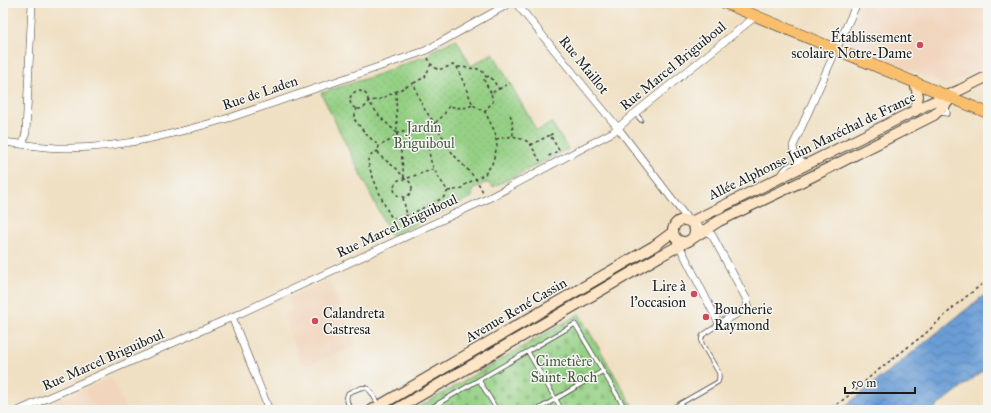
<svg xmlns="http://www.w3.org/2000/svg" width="991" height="413" viewBox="0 0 991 413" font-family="'IM FELL Great Primer',serif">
<defs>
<pattern id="cemetery-stones" width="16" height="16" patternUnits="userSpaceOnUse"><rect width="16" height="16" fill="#95d085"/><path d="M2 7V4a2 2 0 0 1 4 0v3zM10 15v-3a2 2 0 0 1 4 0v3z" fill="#80b272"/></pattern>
<pattern id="park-dots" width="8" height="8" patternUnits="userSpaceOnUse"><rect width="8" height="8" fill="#95d085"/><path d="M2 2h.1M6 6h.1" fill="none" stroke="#80b272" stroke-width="1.8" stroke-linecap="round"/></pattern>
<pattern id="water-waves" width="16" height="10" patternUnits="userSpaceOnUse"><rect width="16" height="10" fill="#6a9dd5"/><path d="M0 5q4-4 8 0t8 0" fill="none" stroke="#567fac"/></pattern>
</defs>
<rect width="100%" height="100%" fill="#f6f6f2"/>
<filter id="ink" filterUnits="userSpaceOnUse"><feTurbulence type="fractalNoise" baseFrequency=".025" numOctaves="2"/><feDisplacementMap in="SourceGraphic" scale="8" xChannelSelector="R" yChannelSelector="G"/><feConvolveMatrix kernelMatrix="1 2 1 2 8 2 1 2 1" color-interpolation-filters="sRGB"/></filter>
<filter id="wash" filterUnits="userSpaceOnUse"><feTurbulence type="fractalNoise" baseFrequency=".012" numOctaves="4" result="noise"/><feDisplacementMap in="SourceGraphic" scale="16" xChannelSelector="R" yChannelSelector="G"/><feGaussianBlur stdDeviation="0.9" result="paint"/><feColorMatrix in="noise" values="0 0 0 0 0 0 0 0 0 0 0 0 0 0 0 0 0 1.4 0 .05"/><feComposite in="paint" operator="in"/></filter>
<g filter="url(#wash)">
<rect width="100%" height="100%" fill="#f0e0c3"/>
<g fill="#f1d5bd">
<path d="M 863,3 L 988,3 L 988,64 L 946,85 L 846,43 Z"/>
<path d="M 329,280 L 356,346 L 303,367 L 282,315 L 292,311 L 292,308 L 289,298 Z"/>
<path d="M 112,378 L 126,410 L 38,410 L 73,394 Z"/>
</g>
<path fill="url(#cemetery-stones)" stroke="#587650" d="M 579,314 L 635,410 L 414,410 Z"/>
<path fill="url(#park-dots)" stroke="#587650" d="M 456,39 L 471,66 L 493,53 L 537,131 L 552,123 L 568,149 L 493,187 L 488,183 L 485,183 L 474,189 L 472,194 L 472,197 L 391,236 L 321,93 C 355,82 389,72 421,57 L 424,58 L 431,54 L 432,51 Z"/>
<path fill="url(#water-waves)" stroke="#435c78" d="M 988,292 L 988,367 L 932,410 L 840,410 Z"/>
</g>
<g filter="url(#ink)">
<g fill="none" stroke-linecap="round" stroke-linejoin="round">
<defs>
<g id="lane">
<path d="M 635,113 L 641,120"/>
<path d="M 940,113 L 948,114 L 947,105"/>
<path d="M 780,175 C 785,166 790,163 801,162"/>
<path d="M 528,352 L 562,410"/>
<path d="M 479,380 L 497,410"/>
<path d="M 351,410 C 348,404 345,399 348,393 C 369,384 367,385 378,404"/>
<path d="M 427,410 L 575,324 L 626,410"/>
<path d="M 537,410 L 603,371"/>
<path d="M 669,410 L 718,382 L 719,379 L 719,373 L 702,344 C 701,340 701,338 703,335 L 719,324"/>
</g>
<g id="street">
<path d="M 516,3 L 618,128 L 689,221"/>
<path d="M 3,142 C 25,144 47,149 70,148 C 123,148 181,132 232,117 L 425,51 L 510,3"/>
<path d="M 23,144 L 26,132 L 32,3"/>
<path d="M 808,164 C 798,161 794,156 793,146 L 857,3"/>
<path d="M 676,239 L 719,324 L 747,308 L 748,305 L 747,300 L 712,235 L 694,224"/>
<path d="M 232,317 L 269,410"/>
<path d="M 20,410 L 232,317 L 487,199 L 613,132 L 635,113 L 756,16"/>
</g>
<g id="secondary">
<path d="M 915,82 L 918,96 L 915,111"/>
<circle cx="684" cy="231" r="11"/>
<path d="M 691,222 L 928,104 L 960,90 L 988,76"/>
<path d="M 693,238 L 719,221 L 813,176 L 934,115 L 955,95"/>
<path d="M 372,410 L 654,246 L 673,232"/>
<path d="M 395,410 L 660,256 L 686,242"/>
</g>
<path id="primary" d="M 725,3 L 988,113"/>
</defs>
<use href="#lane" stroke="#3c3935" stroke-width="5"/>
<use href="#street" stroke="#3c3935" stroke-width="8"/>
<use href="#secondary" stroke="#3c3935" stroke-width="12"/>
<use href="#primary" stroke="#3c3935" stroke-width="12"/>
<g stroke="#3c3935" stroke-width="1.5" stroke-dasharray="3 3" stroke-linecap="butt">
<path d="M 428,58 L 431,64 L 438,70 L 453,65 L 457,67 L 473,105 L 485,112 L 495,132 L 497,147 L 492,164 L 485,174 L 476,179 L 483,192"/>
<path d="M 431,64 L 425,77 L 414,83 C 419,100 423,109 435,123 L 428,126 C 428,139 428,155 433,167 C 437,175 442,183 448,191 L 461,189 L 466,184 L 476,179 C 468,169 458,161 451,151 C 445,142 440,132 435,123 L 443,116 L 449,106 C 458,108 464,109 473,105"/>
<path d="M 458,67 L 479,69 L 483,72 L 486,77"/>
<path d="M 499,89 L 510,83"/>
<path d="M 396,91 L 397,133 L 398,142 L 401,152 L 404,177"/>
<circle cx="359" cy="100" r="9"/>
<path d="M 357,108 L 354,119 L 366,134 L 379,146"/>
<path d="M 485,112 L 487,108 L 493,102 L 491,93 L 499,89 L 490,76 L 486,77 L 484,80 L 491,93"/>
<path d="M 510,115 L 512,119 L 513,136"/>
<path d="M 428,126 L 408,131 L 397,133 L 389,141 L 379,146 L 378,151 L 380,156 L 397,169 L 405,179 L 434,169"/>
<path d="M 397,133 L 381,118 L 368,101 L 378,100 L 414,83"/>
<path d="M 550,135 L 554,133"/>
<path d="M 496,139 L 513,136 L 529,142 L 531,145 L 540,161"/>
<path d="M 531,145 L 550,135 L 559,150 L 547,157"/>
<path d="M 378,151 C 374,153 367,157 368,162 C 368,167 386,210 390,215 C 392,218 394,218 398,219 L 417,211 L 443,198 L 448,191"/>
<circle cx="403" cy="188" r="9"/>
<path d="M 403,198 L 407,215"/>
<path d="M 826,410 L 839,403 L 856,390 L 872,375 L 926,333 L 957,304 L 981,285 L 988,280"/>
</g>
<use href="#lane" stroke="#fff" stroke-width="3.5"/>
<use href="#street" stroke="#fff" stroke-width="7"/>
<use href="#secondary" stroke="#fde5c5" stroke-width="10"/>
<use href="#primary" stroke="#f9bf6d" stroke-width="11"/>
</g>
</g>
<g fill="#d1495b" stroke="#f6f6f2" stroke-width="1.5">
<circle cx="920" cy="45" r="4"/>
<circle cx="694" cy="294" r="4"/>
<circle cx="706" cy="317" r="4"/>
<circle cx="315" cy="321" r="4"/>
</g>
<g text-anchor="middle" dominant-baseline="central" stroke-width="3" stroke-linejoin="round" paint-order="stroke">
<g font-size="14" fill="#1c1c1c" stroke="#f6f6f2" text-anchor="end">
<text x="912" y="37">Établissement<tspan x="912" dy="16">scolaire Notre-Dame</tspan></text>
<text x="686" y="286">Lire à<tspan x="686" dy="16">l'occasion</tspan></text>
<text x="714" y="309" text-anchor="start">Boucherie<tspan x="714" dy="16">Raymond</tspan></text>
<text x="323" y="313" text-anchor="start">Calandreta<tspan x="323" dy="16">Castresa</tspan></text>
</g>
<g font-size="14" fill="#1c1c1c" stroke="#f6f6f2">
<text transform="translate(584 65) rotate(51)">Rue Maillot</text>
<text transform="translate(673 66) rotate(-39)">Rue Marcel Briguiboul</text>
<text transform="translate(260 93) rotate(-19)">Rue de Laden</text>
<text transform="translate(812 146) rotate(-26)">Allée Alphonse Juin Maréchal de France</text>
<text transform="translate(397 226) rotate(-25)">Rue Marcel Briguiboul</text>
<text transform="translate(516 310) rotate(-30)">Avenue René Cassin</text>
<text transform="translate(103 360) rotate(-24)">Rue Marcel Briguiboul</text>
</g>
<g font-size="14" fill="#465b41" stroke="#f6f6f2">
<text x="424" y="127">Jardin<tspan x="424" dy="16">Briguiboul</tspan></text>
<text x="564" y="361">Cimetière<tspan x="564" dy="16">Saint-Roch</tspan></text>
</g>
</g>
<rect width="991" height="413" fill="none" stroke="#f6f6f2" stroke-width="16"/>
<path d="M845 387v6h70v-6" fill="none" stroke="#1c1c1c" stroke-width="2"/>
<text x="851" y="387" font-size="12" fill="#1c1c1c" stroke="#f6f6f2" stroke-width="3" paint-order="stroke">50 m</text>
</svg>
